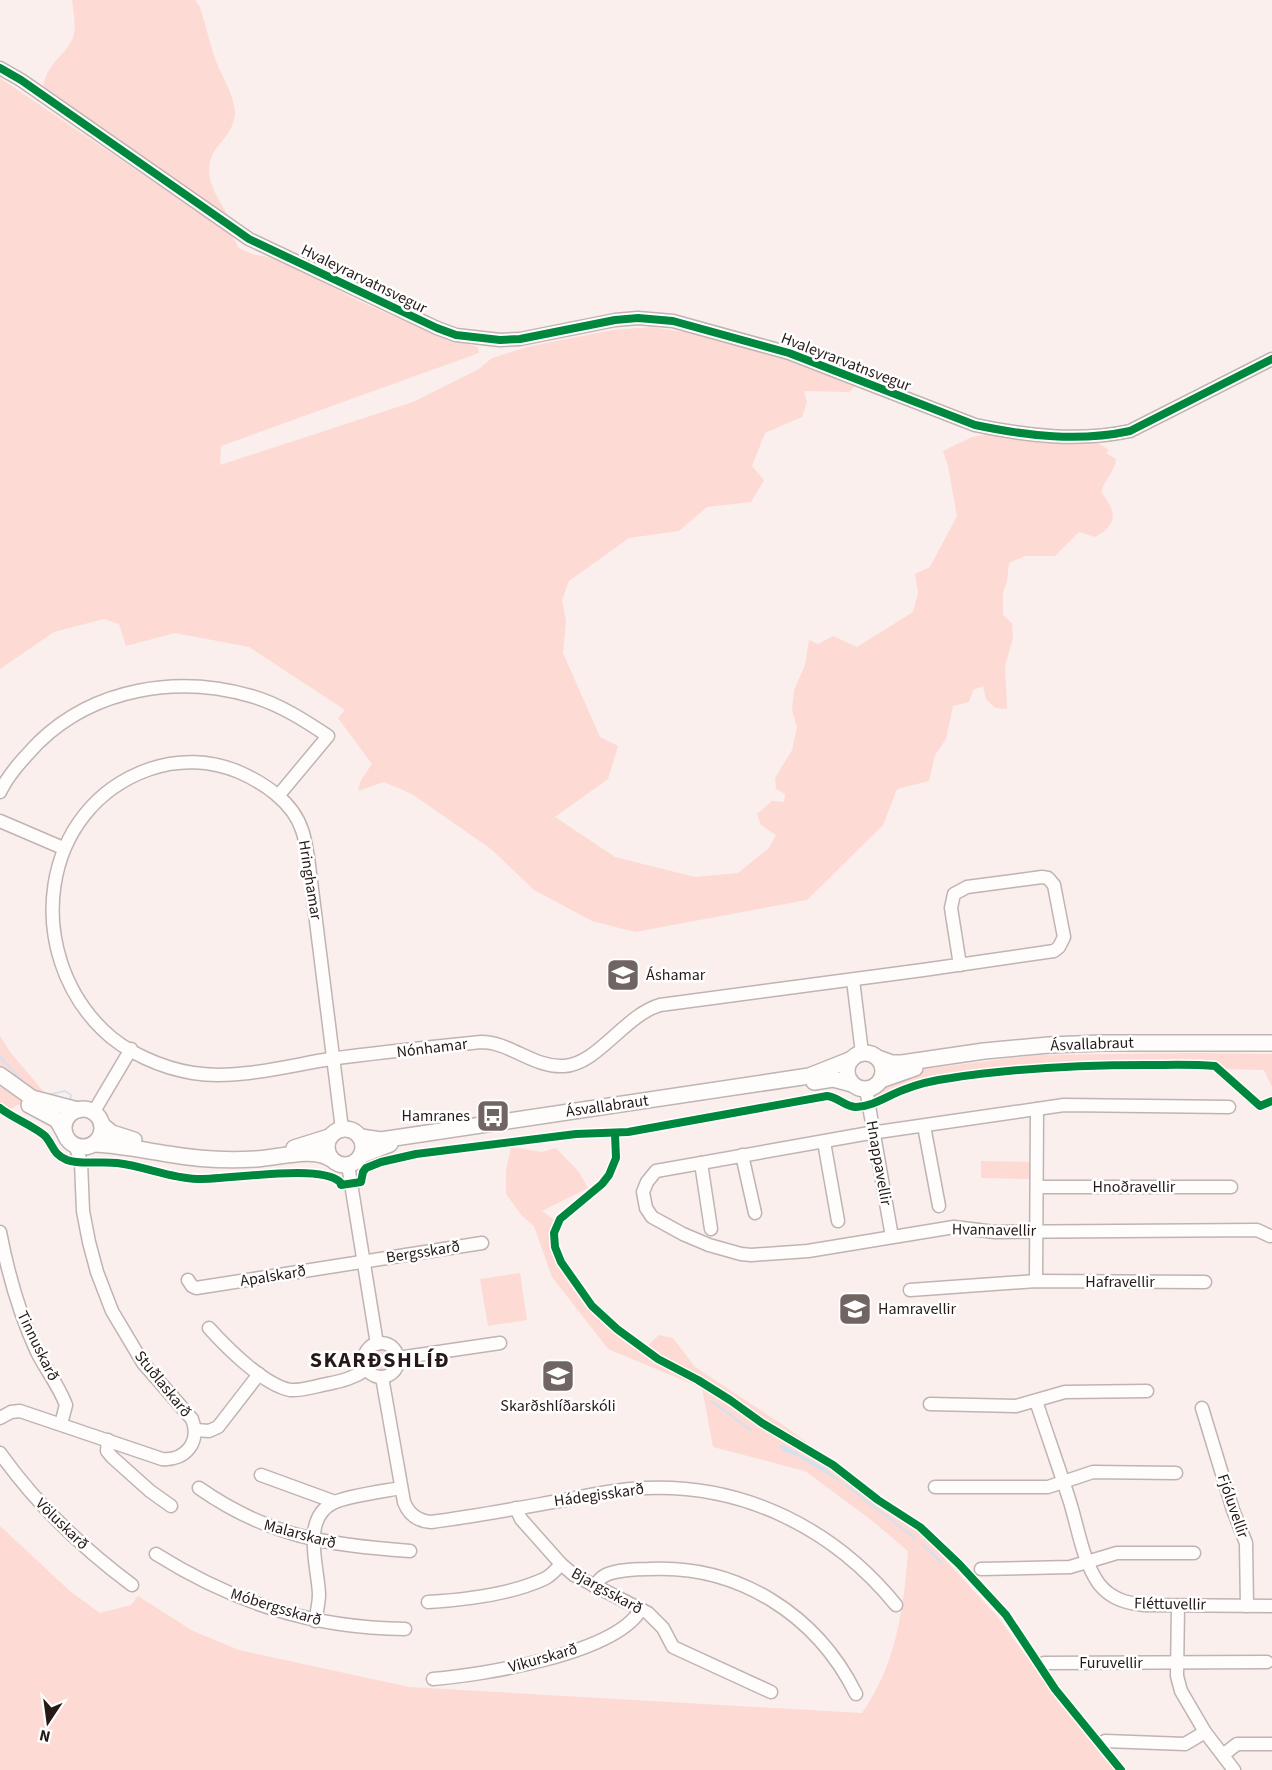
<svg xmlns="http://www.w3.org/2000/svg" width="1272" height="1770" viewBox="0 0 1272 1770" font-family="'Source Sans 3',sans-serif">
<rect width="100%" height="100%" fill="#faefed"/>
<g fill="#fddad3">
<path d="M 72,0 L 195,0 L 200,7 C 205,23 209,40 214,56 C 220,74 234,93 235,112 C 235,123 229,133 222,141 C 195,170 216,195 233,223 L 43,92 C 43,63 70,54 74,34 C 76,24 73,10 72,0 Z"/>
<path d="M 0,78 L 232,235 L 239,248 L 252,254 L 278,259 L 359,301 L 438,336 L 478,347 L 479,353 L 221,446 L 220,465 L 413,402 L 479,369 L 492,358 L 531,346 L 613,330 L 651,327 L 684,332 L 795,362 L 856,384 L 850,392 L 804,391 L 807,402 L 802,417 L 765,433 L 752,466 L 764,480 L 751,502 L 707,507 L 679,531 L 629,538 L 569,581 L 562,600 L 566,621 L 563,653 L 600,737 L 618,746 L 608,779 L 555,817 L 615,857 L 695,877 L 738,873 L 769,848 L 776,835 L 761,825 L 757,814 L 772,801 L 784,802 L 785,794 L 776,789 L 775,778 L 792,750 L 797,727 L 792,710 L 794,690 L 805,665 L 809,640 L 818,644 L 833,636 L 857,647 L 913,612 L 918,593 L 915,574 L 930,567 L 957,516 L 948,466 L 943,451 L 972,437 L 988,434 L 1098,443 L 1109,450 L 1106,453 L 1116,459 C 1114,473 1105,479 1101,492 C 1116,511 1119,524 1095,537 L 1079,532 L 1055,556 L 1025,556 L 1009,563 L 1007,581 L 1003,593 L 1003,615 L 1012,623 L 1013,638 L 1005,666 L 1007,709 L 995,708 L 986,699 L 983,686 L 973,690 L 969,702 L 953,706 L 946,739 L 935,755 L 929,781 L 897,789 L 883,825 L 807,900 L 635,932 L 592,921 L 534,890 L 491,849 L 412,794 L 384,782 L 358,791 L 361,780 L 372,764 L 338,718 L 345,710 L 249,647 L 175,633 L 126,646 L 119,624 L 104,619 L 54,632 L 0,669 Z"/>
<path d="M 0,1036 L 10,1052 L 43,1091 L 0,1115 Z"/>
<path d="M 1195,1053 L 1272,1054 L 1272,1087 L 1264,1070 L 1225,1069 L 1215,1063 L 1079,1063 L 1021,1067 L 916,1082 L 900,1086 L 881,1097 L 871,1099 L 876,1091 L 887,1082 L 915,1070 L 1037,1055 Z"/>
<path d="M 511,1147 L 542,1152 L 556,1148 L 579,1172 L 588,1188 L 542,1211 L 561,1225 L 558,1235 L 561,1251 L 568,1265 L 602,1313 L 647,1346 L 659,1335 L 673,1338 L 695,1367 L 786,1427 L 872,1491 L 926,1527 L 931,1544 L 998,1617 L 1041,1677 L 1117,1770 L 0,1770 L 0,1526 L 71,1592 L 100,1613 L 131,1605 L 138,1596 L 193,1631 L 239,1650 L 409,1687 L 862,1713 C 896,1665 904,1608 908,1551 L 870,1519 L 805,1471 L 713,1447 L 702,1388 L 608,1349 L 552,1277 L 534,1226 L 522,1216 L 506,1194 L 506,1171 Z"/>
<path d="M 981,1161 L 1032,1162 L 1031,1179 L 981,1178 Z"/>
<path d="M 520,1273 L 527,1320 L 488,1326 L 480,1279 Z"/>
<circle cx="382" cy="1360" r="11"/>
</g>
<path fill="#d2e2f1" d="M 783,1445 L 823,1467 L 847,1486 L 799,1457 L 782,1450 L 780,1446 Z"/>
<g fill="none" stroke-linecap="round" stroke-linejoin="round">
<g stroke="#d2e2f1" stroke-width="2">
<path d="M 0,1057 L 27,1086"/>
<path d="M 48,1095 L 65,1091 L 71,1095 L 70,1100"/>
<path d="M 711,1401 L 751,1430"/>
<path d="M 846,1485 L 915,1538"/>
<path d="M 922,1544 L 941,1562"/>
</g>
<defs>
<g id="minor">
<path d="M 0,68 L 21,80 L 249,239 L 437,328 L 456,335 L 500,340 L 520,339 L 615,320 L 638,318 L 673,321 L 789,353 L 975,425 C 1027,436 1079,442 1130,431 L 1272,359"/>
<path d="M 0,792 C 9,773 25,757 39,742 C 95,688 177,675 251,696 C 279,704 304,720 328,736 L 278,796"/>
<path d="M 0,821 L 63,848"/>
<path d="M 853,980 L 862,1053"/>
<path d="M 866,1089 L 892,1237"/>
<path d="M 1229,1107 L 1064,1105 L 864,1134 L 656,1171 L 647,1182 L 643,1192 L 646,1208 L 652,1217 L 683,1234 L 709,1245 L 741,1254 L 751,1255 L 808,1251 L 954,1227 L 995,1232 L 1257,1230 L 1270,1236"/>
<path d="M 93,1113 L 131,1049"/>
<path d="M 924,1126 L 939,1206"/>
<path d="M 342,1129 L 308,857 C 306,848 305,838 302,830 C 293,802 264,783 239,772 C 211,760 179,759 150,769 C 38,808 23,952 103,1030 C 125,1052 162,1068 193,1073 C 236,1080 287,1066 330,1059 C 380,1052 431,1047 481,1042 C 510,1042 534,1068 564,1066 C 598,1064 625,1015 660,1005 L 923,970 L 1054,951 L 1059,947 L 1064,937 L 1054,885 L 1048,878 L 1042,877 L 967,887 L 954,894 L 951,908 L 960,965"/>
<path d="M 824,1142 L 838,1221"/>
<path d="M 742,1155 L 755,1213"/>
<path d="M 701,1163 L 711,1229"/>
<path d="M 348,1165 L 377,1344"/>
<path d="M 1037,1187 L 1231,1187"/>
<path d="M 0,1232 C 8,1274 19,1313 37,1352 C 46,1370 59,1386 66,1405 L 61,1424"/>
<path d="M 188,1280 L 192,1286 L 196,1288 L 482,1243"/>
<path d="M 1036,1281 L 1037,1109"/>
<path d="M 910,1290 L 1036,1281 L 1205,1282"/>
<path d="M 209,1328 C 227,1348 264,1385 290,1390 C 302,1391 316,1386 327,1384 C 342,1381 354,1378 367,1369"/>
<circle cx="381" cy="1360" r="17"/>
<path d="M 398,1358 L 500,1343"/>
<path d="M 382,1377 L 404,1502 C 409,1515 418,1521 431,1522 C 477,1516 524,1507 570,1499 C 595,1494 620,1489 646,1488 C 745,1484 834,1529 896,1605"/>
<path d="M 1036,1401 C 1047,1434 1059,1468 1070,1502 C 1078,1528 1083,1562 1099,1584 C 1111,1599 1126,1603 1144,1605 L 1272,1606"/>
<path d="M 930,1404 L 1016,1406 L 1065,1392 L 1147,1391"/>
<path d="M 1202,1408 L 1233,1510 L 1246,1543 L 1247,1606"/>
<path d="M 0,1418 L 11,1412 L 20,1411 L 162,1459 C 186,1461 201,1441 192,1419 L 143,1363 L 112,1311 L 97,1272 L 89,1242 L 83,1211 L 81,1162 L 75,1145"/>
<path d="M 196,1430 L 209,1431 L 218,1427 L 259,1374"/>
<path d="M 108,1440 L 107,1451 L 112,1457 L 150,1491 L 171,1506"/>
<path d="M 0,1453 C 37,1505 81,1547 132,1585"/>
<path d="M 261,1475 L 335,1502"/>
<path d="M 935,1487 L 1048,1487 L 1093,1472 L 1176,1473"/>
<path d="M 199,1488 C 269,1537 328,1545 410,1551"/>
<path d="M 516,1508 L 521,1519 L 561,1564 L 574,1575 L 648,1613 L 663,1628 L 673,1647 L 771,1692"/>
<path d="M 156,1554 C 234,1603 313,1628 405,1629"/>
<path d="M 981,1569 L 1070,1567 L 1117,1553 L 1194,1553"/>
<path d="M 594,1586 C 597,1583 600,1578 604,1576 C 613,1570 638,1569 649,1569 C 738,1564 817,1615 856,1694"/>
<path d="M 428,1602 C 464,1600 511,1594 544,1579 C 551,1576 556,1570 561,1564"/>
<path d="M 1178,1606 L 1177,1676 L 1181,1691 L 1205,1732 L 1234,1770"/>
<path d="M 315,1621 C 317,1612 319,1603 319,1594 C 318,1566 301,1519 333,1503 C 346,1496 385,1491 401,1488"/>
<path d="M 1044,1663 L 1267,1662"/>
<path d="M 433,1679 C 482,1675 616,1654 641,1609"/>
<path d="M 1105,1741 L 1185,1744 L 1205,1732"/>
<path d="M 1223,1755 L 1237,1744 L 1272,1744"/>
</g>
<g id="major">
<circle cx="865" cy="1071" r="18"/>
<path d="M 878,1058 L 892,1063 L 902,1063 L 984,1051 L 1049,1045 L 1102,1043 L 1272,1043"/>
<path d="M 0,1075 L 32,1098 L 78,1110"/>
<path d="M 881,1080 L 915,1068"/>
<path d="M 814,1082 L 833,1079 L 852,1084"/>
<path d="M 29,1105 L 57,1120 L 65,1134"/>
<circle cx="83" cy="1128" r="19"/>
<path d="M 102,1125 L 112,1133 L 134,1140"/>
<circle cx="345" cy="1147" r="18"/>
<path d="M 361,1137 L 381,1140 L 809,1076 L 852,1059"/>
<path d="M 94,1144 C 119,1145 143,1150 168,1154 C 197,1159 226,1161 256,1159 C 277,1158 312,1147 329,1158"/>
<path d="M 294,1148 L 329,1137"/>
<path d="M 362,1155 L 390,1144"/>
</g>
</defs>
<use href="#minor" stroke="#bfb4b2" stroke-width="15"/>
<use href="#major" stroke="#bfb4b2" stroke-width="18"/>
<use href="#minor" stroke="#fefdfc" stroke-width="12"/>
<use href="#major" stroke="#fefdfc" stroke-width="15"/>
<defs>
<g id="cycleway">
<path d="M 0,68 L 21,80 L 249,239 L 437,328 L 456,335 L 500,340 L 520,339 L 615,320 L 638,318 L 673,321 L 789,353 L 975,425 C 1027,436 1079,442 1130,431 L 1272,359"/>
<path d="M 0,1108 C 11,1117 39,1129 46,1137 C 54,1147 53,1154 67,1160 C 80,1165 101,1161 117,1163 C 144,1166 169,1178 197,1179 C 228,1180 320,1163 340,1182 L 341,1185 L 361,1182 L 363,1172 L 366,1168 L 381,1162 L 416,1154 L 576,1134 L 628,1132 L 827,1096 C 838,1097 845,1107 856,1107 C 874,1106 887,1096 903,1090 C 918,1084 935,1080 951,1078 C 1016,1068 1081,1065 1147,1065 C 1169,1065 1193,1064 1215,1066 L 1260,1106 L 1272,1101"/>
<path d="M 615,1134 L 616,1158 L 609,1175 L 602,1184 L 560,1219 L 554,1233 L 555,1247 L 561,1262 L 592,1306 L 617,1329 L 658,1359 L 698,1380 L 730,1400 L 762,1423 L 833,1465 L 878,1500 L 920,1527 L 959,1564 L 1006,1615 L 1055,1689 L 1121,1770"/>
</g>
</defs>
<use href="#cycleway" stroke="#fff" stroke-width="11"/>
<use href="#cycleway" stroke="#00873e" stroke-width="8"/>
</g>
<defs>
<symbol id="school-square" viewBox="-11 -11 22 22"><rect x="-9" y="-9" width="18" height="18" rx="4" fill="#706563" stroke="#fff"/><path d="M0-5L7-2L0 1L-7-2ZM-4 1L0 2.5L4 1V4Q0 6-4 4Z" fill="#fff"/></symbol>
<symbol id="bus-square" viewBox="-11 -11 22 22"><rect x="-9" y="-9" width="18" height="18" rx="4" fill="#706563" stroke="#fff"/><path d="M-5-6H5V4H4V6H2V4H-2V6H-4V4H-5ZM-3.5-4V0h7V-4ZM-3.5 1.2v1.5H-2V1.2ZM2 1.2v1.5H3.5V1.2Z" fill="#fff"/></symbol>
</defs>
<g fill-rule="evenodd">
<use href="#school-square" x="604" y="956" width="38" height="38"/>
<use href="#bus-square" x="474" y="1097" width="38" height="38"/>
<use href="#school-square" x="836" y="1290" width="38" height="38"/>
<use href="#school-square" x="539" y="1357" width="38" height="38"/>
</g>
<g text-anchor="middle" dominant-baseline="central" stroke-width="5" stroke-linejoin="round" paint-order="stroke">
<g font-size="16" fill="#261a18" stroke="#fff">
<text transform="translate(364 279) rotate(26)">Hvaleyrarvatnsvegur</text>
<text transform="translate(846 362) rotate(21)">Hvaleyrarvatnsvegur</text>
<text transform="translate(310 880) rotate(81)">Hringhamar</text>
<text transform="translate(1092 1044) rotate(-2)">Ásvallabraut</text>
<text transform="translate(432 1048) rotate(-7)">Nónhamar</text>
<text transform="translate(607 1106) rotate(-8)">Ásvallabraut</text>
<text transform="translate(879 1163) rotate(80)">Hnappavellir</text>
<text x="1134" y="1187">Hnoðravellir</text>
<text transform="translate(994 1230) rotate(1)">Hvannavellir</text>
<text transform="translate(423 1252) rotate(-9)">Bergsskarð</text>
<text transform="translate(273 1276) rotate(-9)">Apalskarð</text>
<text x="1120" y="1282">Hafravellir</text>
<text transform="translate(38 1346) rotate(64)">Tinnuskarð</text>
<text transform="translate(163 1384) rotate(51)">Stuðlaskarð</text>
<text transform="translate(599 1495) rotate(-8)">Hádegisskarð</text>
<text transform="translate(1233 1506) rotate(71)">Fjóluvellir</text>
<text transform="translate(62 1524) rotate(44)">Völuskarð</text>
<text transform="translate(300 1534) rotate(15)">Malarskarð</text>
<text transform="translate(607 1591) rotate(29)">Bjargsskarð</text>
<text transform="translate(1170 1604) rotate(1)">Fléttuvellir</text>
<text transform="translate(276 1607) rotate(17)">Móbergsskarð</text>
<text transform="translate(543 1658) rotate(-16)">Vikurskarð</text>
<text x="1111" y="1663">Furuvellir</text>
</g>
<g font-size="16" fill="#261a18" stroke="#fff" text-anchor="start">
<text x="646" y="975">Áshamar</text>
<text x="470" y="1116" text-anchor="end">Hamranes</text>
<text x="878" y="1309">Hamravellir</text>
<text x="558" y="1406" text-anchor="middle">Skarðshlíðarskóli</text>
</g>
<g font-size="22" font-weight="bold" letter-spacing="1.5" fill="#261a18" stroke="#fff">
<text x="380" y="1360">SKARÐSHLÍÐ</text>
</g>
</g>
<g transform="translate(48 1722) rotate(193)" stroke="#ffffff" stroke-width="4.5" paint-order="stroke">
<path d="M0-4.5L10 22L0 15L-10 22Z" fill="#261a18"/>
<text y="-9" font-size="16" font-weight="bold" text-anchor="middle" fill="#261a18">N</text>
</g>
</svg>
